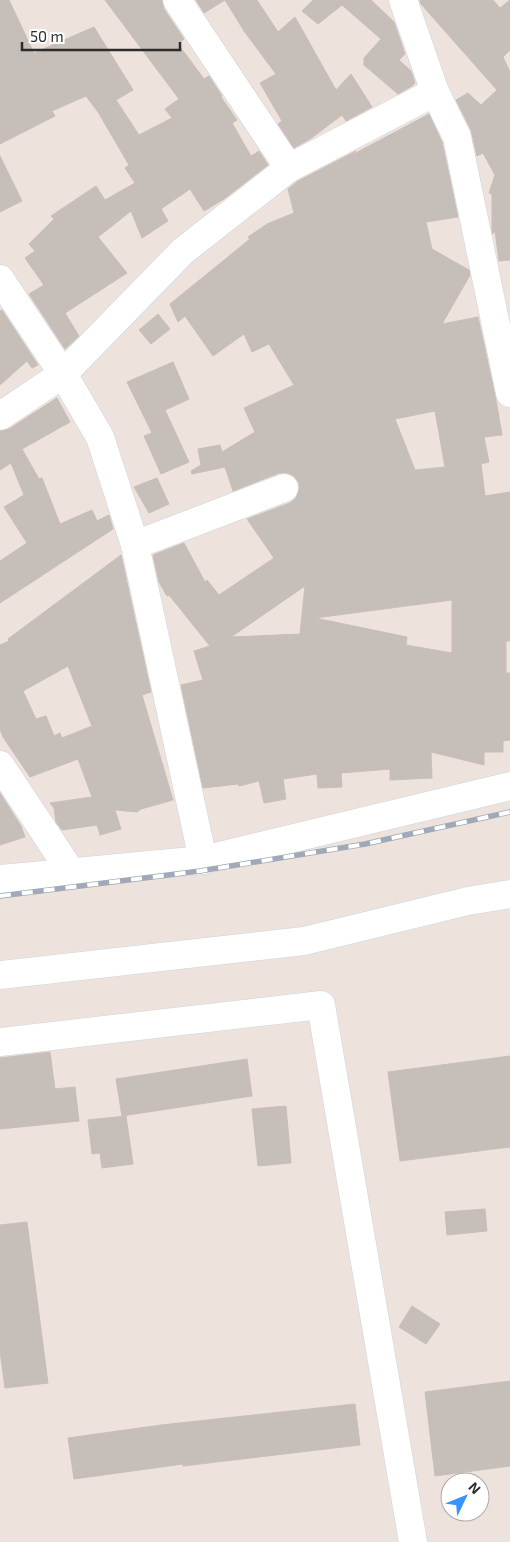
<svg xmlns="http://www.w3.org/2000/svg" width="510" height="1542" viewBox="0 0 510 1542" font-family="'Exo 2',sans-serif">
<rect width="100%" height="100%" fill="#eee2dd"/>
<g fill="#c6beb8" stroke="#cabeb6" fill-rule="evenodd">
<path d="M 0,0 L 9,0 L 34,53 L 94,27 L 133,90 L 116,100 L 139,135 L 172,118 L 165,109 L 179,99 L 105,0 L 162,0 L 164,9 L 184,39 L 178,44 L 204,79 L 209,76 L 222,96 L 221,97 L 237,120 L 232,123 L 251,156 L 259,151 L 268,165 L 224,199 L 204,211 L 190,189 L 161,209 L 168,221 L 142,238 L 131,211 L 98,237 L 127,273 L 65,313 L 79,336 L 65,349 L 29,294 L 44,285 L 25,258 L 35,251 L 29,244 L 54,219 L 51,216 L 96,186 L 105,200 L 135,183 L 125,168 L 129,165 L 98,112 L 86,96 L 52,111 L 55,116 L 0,144 Z"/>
<path d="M 196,0 L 257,0 L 278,32 L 295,17 L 336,90 L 351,74 L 372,107 L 346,121 L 342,115 L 310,139 L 294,148 L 278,124 L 282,121 L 260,83 L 276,74 L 244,31 L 225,0 L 204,13 Z"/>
<path d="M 313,0 L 371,0 L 394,22 L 405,54 L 399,60 L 411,71 L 415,83 L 412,86 L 398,94 L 364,65 L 364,58 L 381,39 L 342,5 L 318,24 L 302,11 Z"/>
<path d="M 420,0 L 493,0 L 500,8 L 510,0 L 510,50 L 503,57 L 510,72 L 510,260 L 499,261 L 495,231 L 493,234 L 492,230 L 492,194 L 489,193 L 495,175 L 483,153 L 477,156 L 471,130 L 456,100 L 468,93 L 481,105 L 497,90 L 421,4 Z"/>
<path d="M 429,114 L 442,142 L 458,217 L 426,222 L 432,249 L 469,270 L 470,275 L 442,324 L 478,317 L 496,400 L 502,435 L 484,437 L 489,462 L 481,464 L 485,496 L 510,492 L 510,641 L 506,641 L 506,673 L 510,673 L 510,740 L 503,741 L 503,752 L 484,752 L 484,765 L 431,752 L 432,778 L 390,780 L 390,769 L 341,773 L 342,787 L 318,788 L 317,774 L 283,779 L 286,799 L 264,803 L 259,781 L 239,786 L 238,784 L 203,788 L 181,685 L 203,680 L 194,651 L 210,646 L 169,595 L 167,596 L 159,582 L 153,555 L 184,543 L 205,582 L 207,580 L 219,595 L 274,558 L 247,519 L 290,503 L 296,498 L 299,490 L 299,483 L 294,476 L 287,473 L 279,473 L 233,491 L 225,467 L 192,474 L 191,471 L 201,465 L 198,449 L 220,445 L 222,452 L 255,432 L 244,408 L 294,385 L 269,344 L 252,352 L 244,334 L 213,356 L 185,316 L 178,322 L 170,304 L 250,239 L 248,237 L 267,224 L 294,213 L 288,189 L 298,181 L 356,151 L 352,155 ZM 435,411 L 445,467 L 415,470 L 395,419 ZM 305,586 L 300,634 L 231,637 ZM 452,600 L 452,653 L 406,645 L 407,637 L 315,618 Z"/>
<path d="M 0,156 L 22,201 L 0,212 Z"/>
<path d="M 2,310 L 38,365 L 32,368 L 27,361 L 0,385 L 0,311 Z"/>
<path d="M 158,314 L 170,329 L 151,344 L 139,330 Z"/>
<path d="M 173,362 L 189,399 L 165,410 L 189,462 L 161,474 L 144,436 L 152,433 L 127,382 Z"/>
<path d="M 57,398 L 70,422 L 22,449 L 39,479 L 42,478 L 60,524 L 92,510 L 97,521 L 109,515 L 113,529 L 0,603 L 0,561 L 27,543 L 4,507 L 24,495 L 11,463 L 0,470 L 0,431 L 9,429 Z"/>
<path d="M 157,478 L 169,504 L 149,513 L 134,487 Z"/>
<path d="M 121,555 L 151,692 L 142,695 L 173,800 L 141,809 L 137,812 L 115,810 L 121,829 L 100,835 L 97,825 L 62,830 L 56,822 L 54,808 L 50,803 L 92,797 L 78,759 L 30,777 L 3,737 L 0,729 L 0,645 L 9,641 L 8,639 ZM 68,666 L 92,726 L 62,738 L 60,733 L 54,736 L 46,716 L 36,719 L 23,691 Z"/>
<path d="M 0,793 L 21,826 L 25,837 L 0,845 Z"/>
<path d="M 50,1052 L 55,1089 L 75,1087 L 79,1121 L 0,1129 L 0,1058 Z"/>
<path d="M 510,1056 L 510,1147 L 400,1161 L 388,1072 Z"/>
<path d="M 247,1059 L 252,1096 L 122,1116 L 116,1079 Z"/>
<path d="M 286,1106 L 291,1163 L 258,1166 L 252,1109 Z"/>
<path d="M 126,1116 L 133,1164 L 102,1168 L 100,1153 L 92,1154 L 88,1120 Z"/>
<path d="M 485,1209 L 487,1231 L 447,1235 L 445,1212 Z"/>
<path d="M 27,1222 L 48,1383 L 5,1388 L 0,1351 L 0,1225 Z"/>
<path d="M 412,1306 L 440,1324 L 426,1344 L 399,1327 Z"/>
<path d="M 510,1381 L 510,1466 L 435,1476 L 425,1392 Z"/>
<path d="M 355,1404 L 360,1445 L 183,1466 L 183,1464 L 74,1479 L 68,1438 L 161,1425 Z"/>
</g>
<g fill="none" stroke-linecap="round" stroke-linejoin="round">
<defs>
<g id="minor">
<path d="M 177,0 L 289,168"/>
<path d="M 403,0 L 435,92 L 457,137 L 510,393"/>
<path d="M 0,279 L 63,374 L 100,437 L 135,545 L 203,860"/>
<path d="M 0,416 L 63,374 L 183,251 L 289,168 L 435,92"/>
<path d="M 135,545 L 284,488"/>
<path d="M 0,765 L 71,872"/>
<path d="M 0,879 L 203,860 L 510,786"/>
<path d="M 0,975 L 304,941 L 468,901 L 510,894"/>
<path d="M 0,1042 L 321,1005 L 413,1542"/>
</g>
</defs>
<use href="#minor" stroke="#cbd4de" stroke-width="29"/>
<use href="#minor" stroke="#fff" stroke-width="28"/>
<defs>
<path id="rail" d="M 0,896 L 200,871 L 365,844 L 510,812"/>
</defs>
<use href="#rail" stroke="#9fa9b7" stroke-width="5.5"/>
<use href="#rail" stroke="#fff" stroke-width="4" stroke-dasharray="11" stroke-linecap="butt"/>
</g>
<g transform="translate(465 1497) rotate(47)"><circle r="24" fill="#ffffff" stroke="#ababab"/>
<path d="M0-4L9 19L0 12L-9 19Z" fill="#3993ff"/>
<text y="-8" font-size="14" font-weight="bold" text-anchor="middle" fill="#2c2c2c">N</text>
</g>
<path d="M22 42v8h158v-8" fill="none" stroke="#2c2c2c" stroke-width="2.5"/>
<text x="30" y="42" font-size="15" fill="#2c2c2c" stroke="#ffffff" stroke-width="4" paint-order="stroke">50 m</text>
</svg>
